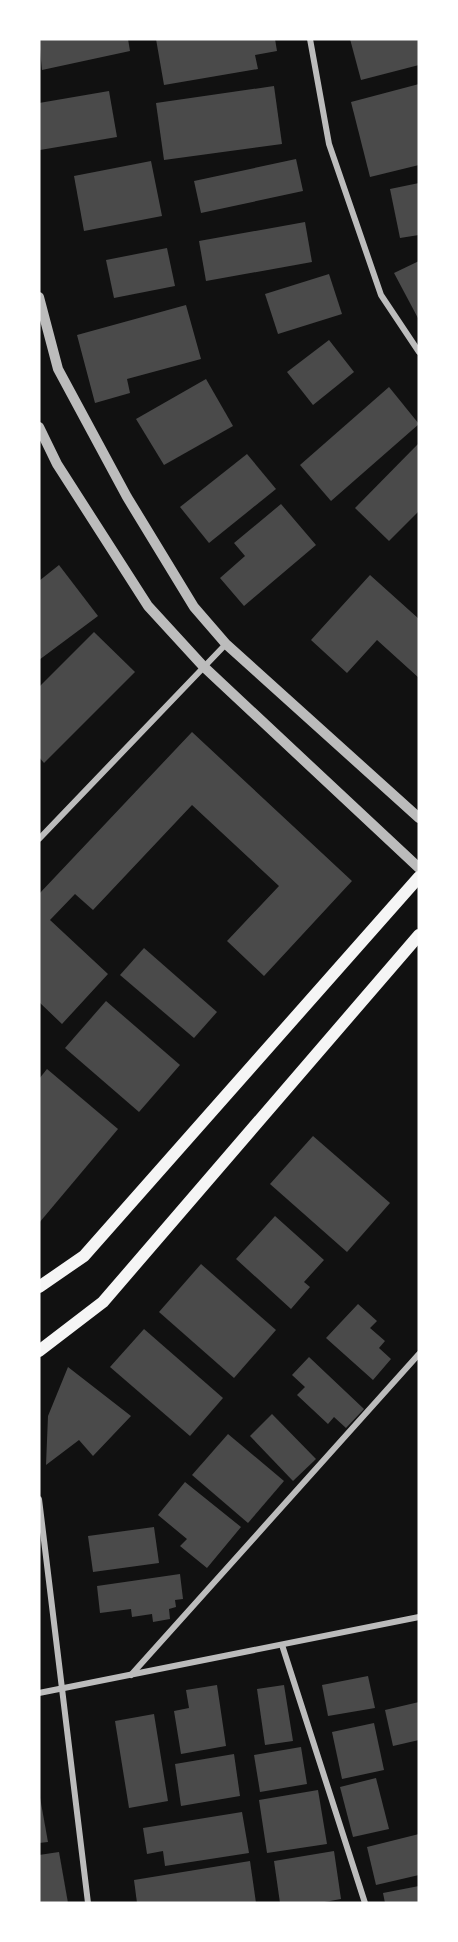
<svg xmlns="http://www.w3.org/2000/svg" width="458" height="1942" viewBox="0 0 458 1942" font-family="Signika,sans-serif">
<rect width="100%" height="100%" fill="#111"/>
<g fill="#4a4a4a">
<path d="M 39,39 L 128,39 L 130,51 L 42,70 Z"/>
<path d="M 156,39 L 275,39 L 277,51 L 255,55 L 258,69 L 164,85 Z"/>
<path d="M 350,39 L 419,39 L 419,65 L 361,80 Z"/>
<path d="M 419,84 L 419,165 L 370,177 L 351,102 Z"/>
<path d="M 274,86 L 282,144 L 164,160 L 156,103 Z"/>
<path d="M 109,91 L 117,137 L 40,150 L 39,103 Z"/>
<path d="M 296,159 L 303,191 L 201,213 L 194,181 Z"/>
<path d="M 151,161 L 162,216 L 84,231 L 74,176 Z"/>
<path d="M 419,183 L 419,235 L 400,238 L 390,189 Z"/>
<path d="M 305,222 L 312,262 L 206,281 L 199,241 Z"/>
<path d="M 167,248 L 175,286 L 114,298 L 106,260 Z"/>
<path d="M 419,261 L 419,320 L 394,273 Z"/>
<path d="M 329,274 L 342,314 L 278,334 L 265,294 Z"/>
<path d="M 186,305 L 201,359 L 127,379 L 130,393 L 95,403 L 77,335 Z"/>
<path d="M 329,340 L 354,372 L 313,405 L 287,372 Z"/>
<path d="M 206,379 L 233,426 L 164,465 L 136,419 Z"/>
<path d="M 389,387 L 419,424 L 331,501 L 300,465 Z"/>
<path d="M 419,443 L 419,511 L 389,541 L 355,508 Z"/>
<path d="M 247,454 L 276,489 L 209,543 L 180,507 Z"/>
<path d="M 281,504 L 316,545 L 244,606 L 220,578 L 245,556 L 234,543 Z"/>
<path d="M 59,565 L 98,616 L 39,660 L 39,581 Z"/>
<path d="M 370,575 L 419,619 L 419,678 L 377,640 L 347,673 L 311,640 Z"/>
<path d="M 94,632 L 135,672 L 44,763 L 39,757 L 39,687 Z"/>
<path d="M 192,732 L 352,881 L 264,976 L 227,941 L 279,886 L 192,805 L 93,910 L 75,894 L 50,920 L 108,974 L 62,1024 L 39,1002 L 39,894 Z"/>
<path d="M 144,948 L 217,1012 L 194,1038 L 120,975 Z"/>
<path d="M 106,1001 L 180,1065 L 139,1112 L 65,1048 Z"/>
<path d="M 47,1069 L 118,1129 L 39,1223 L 39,1079 Z"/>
<path d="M 313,1136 L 390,1203 L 347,1252 L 270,1184 Z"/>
<path d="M 275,1216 L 324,1260 L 304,1282 L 310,1287 L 291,1309 L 236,1259 Z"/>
<path d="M 201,1264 L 276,1330 L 234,1378 L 159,1312 Z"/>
<path d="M 358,1304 L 377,1321 L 370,1328 L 385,1341 L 379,1348 L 391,1359 L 373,1380 L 326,1338 Z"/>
<path d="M 144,1329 L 223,1398 L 190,1436 L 110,1367 Z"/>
<path d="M 309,1357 L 364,1409 L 346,1428 L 334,1417 L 328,1424 L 297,1395 L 305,1387 L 292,1375 Z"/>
<path d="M 68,1367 L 131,1416 L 93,1456 L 79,1440 L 46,1465 L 48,1416 Z"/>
<path d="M 272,1414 L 316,1459 L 293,1481 L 250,1436 Z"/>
<path d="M 228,1434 L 284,1481 L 248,1523 L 192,1475 Z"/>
<path d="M 185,1482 L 241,1527 L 207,1568 L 180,1546 L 187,1539 L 158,1515 Z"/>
<path d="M 154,1527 L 159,1563 L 93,1572 L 88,1536 Z"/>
<path d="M 180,1574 L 183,1599 L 175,1600 L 176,1607 L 169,1609 L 170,1619 L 153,1622 L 152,1614 L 132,1617 L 131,1609 L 100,1613 L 97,1586 Z"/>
<path d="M 368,1676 L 375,1708 L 328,1716 L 322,1685 Z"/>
<path d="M 217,1685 L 226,1746 L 181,1754 L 174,1711 L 189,1708 L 186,1690 Z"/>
<path d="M 284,1685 L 293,1741 L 265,1745 L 257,1689 Z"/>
<path d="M 419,1702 L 419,1740 L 393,1746 L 385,1710 Z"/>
<path d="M 154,1714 L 168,1801 L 129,1808 L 115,1721 Z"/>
<path d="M 374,1723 L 384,1770 L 342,1779 L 332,1732 Z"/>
<path d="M 301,1747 L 307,1784 L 260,1792 L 254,1755 Z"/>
<path d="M 234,1754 L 240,1796 L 181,1806 L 175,1764 Z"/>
<path d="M 376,1778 L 389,1829 L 353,1837 L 340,1787 Z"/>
<path d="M 318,1790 L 327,1844 L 267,1853 L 259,1800 Z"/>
<path d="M 39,1792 L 48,1842 L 39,1843 Z"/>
<path d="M 242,1812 L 249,1853 L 165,1866 L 163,1851 L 147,1854 L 143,1828 Z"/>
<path d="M 419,1834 L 419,1875 L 376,1885 L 367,1847 Z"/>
<path d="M 334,1851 L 341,1899 L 319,1903 L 280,1903 L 274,1861 Z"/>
<path d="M 59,1852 L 68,1903 L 39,1903 L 39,1855 Z"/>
<path d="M 250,1861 L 256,1903 L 137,1903 L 134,1880 Z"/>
<path d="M 419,1886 L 419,1903 L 385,1903 L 383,1893 Z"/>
</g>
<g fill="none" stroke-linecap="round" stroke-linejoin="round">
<g stroke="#bcbcbc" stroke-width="6">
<path d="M 310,39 L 329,144 L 381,295 L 419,352"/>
<path d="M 39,839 L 226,644"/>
<path d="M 39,1499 L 88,1903"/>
<path d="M 282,1645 L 365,1903"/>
<path d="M 131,1675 L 419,1354"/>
<path d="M 39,1693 L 419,1617"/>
</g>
<g stroke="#bcbcbc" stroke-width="10">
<path d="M 39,297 L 58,369 L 127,497 L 194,607 L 226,644 L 419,818"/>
<path d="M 39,427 L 57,464 L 148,606 L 203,666 L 419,868"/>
</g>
<g stroke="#f5f5f5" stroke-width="12">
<path d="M 39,1287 L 84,1256 L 419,877"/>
<path d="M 39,1351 L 103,1302 L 419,935"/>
</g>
</g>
<rect width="458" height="1942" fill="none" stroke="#ffffff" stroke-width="81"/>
</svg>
